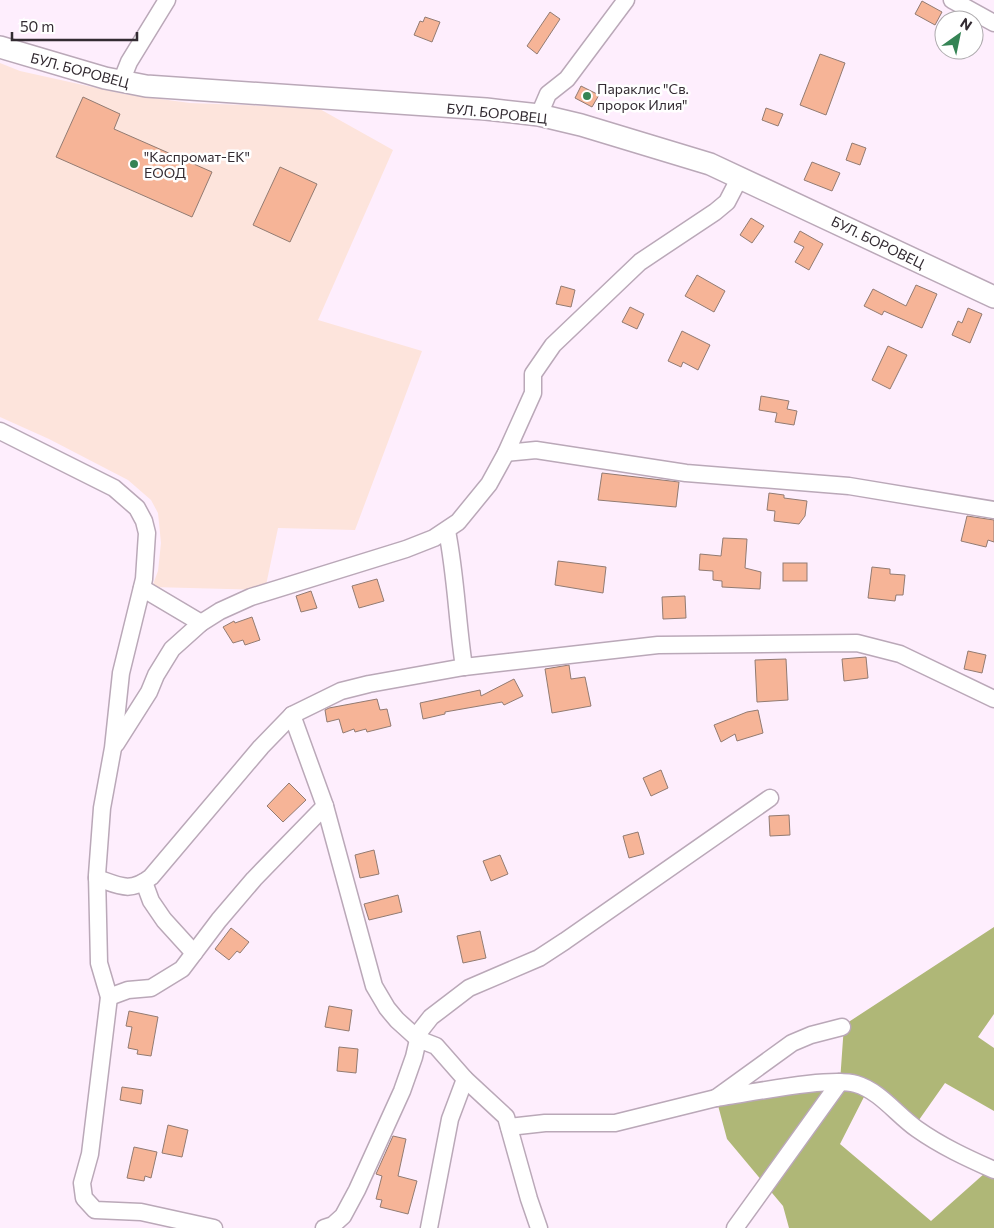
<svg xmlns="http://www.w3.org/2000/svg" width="994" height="1228" viewBox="0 0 994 1228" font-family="Commissioner,sans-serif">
<rect width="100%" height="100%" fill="#feeefd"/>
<path fill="#fde4dc" d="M 0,63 L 20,71 L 124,94 L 190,103 L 318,108 L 393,150 L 318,320 L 422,351 L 355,530 L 278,528 L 265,590 L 152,587 L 158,571 L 161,543 L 158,513 L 151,500 L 128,480 L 49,439 L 0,417 Z"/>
<path fill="#afb777" d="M 994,927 L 994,1014 L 978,1037 L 994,1048 L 994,1111 L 945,1083 L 914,1127 L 868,1089 L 840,1144 L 931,1221 L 994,1165 L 994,1228 L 789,1228 L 783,1206 L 727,1139 L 716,1098 L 840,1082 L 844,1025 Z"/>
<g fill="#f6b497" stroke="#927b72">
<path d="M 922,1 L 942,12 L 935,25 L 915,14 Z"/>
<path d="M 550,12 L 560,19 L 537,54 L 527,46 Z"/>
<path d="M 425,17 L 440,22 L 432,42 L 414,35 L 420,21 L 423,22 Z"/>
<path d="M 820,54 L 845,63 L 826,115 L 800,105 Z"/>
<path d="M 581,86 L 599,95 L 592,107 L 575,98 Z"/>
<path d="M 83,97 L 120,114 L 114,129 L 212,172 L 192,217 L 56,157 Z"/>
<path d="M 766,108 L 783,114 L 778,126 L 762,120 Z"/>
<path d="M 852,143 L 866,148 L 860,165 L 846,160 Z"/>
<path d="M 812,162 L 840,173 L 832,191 L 804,180 Z"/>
<path d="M 280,167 L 317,184 L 290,242 L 253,225 Z"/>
<path d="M 751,218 L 764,226 L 752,243 L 740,235 Z"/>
<path d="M 800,231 L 823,244 L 809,270 L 795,262 L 804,247 L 794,242 Z"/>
<path d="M 697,275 L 725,291 L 714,312 L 685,296 Z"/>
<path d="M 916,285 L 937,294 L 922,328 L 884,311 L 882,315 L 864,306 L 873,289 L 906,306 Z"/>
<path d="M 561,286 L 575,290 L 571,307 L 556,304 Z"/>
<path d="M 630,307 L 644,314 L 637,329 L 622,322 Z"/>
<path d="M 968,308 L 982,314 L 970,343 L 952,335 L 958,321 L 962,323 Z"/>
<path d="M 682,331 L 710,345 L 698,370 L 683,362 L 681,367 L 668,361 Z"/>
<path d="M 888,346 L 907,355 L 890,389 L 872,380 Z"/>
<path d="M 761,396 L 789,401 L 787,409 L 797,411 L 794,425 L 775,422 L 777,413 L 759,410 Z"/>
<path d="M 602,473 L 679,482 L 676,507 L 598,500 Z"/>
<path d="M 769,493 L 784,495 L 784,498 L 807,501 L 805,516 L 799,524 L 774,521 L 775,511 L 767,510 Z"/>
<path d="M 967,516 L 994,520 L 994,542 L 988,540 L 986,547 L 961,541 Z"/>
<path d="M 723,538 L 747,539 L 745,568 L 761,572 L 760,589 L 722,587 L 722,581 L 713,580 L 713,571 L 699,570 L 700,554 L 721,556 Z"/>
<path d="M 558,561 L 606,567 L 603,593 L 555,585 Z"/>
<rect x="783" y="563" width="24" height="18"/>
<path d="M 872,567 L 890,569 L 890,574 L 905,575 L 903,595 L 896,595 L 895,601 L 868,598 Z"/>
<path d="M 377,579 L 384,601 L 359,608 L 352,586 Z"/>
<path d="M 311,591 L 317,608 L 301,612 L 296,596 Z"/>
<path d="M 685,596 L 686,618 L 663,619 L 662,597 Z"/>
<path d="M 252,617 L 260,640 L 245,645 L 243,640 L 233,643 L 223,627 L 234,621 L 235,623 Z"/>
<path d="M 968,651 L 986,655 L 982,673 L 964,669 Z"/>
<path d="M 866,657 L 868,678 L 844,681 L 842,659 Z"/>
<path d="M 786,659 L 788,700 L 757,702 L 755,660 Z"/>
<path d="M 569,665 L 571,679 L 585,677 L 591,706 L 552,713 L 545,669 Z"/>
<path d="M 514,679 L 523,696 L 504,705 L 502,702 L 445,712 L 445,714 L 423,719 L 420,703 L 480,690 L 481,696 Z"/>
<path d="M 377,699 L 380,710 L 387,709 L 391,726 L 367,732 L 366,729 L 355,732 L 354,729 L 343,733 L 339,719 L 327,722 L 325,710 L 329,708 Z"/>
<path d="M 758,710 L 763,733 L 737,741 L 735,734 L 721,742 L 714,725 L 747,712 Z"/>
<path d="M 661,770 L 668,788 L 651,796 L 643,778 Z"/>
<path d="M 289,783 L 306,800 L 283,822 L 267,806 Z"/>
<path d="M 789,815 L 790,835 L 770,836 L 769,816 Z"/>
<path d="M 638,832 L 644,854 L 629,858 L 623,836 Z"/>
<path d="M 374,850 L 379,874 L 360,878 L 355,855 Z"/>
<path d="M 500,855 L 508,874 L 491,881 L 483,861 Z"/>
<path d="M 398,895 L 402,912 L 369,920 L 364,904 Z"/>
<path d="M 231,928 L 249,942 L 240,953 L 237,951 L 229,960 L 215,949 Z"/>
<path d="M 480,931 L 486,958 L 463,963 L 457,936 Z"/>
<path d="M 329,1006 L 352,1010 L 349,1031 L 325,1027 Z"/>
<path d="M 129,1011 L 158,1017 L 151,1056 L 137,1054 L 138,1050 L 128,1048 L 132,1027 L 126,1026 Z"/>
<path d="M 339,1047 L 358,1049 L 356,1073 L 337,1071 Z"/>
<path d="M 122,1087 L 143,1090 L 141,1104 L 120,1100 Z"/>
<path d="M 168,1125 L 188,1130 L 182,1157 L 162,1153 Z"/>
<path d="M 393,1136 L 406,1139 L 398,1176 L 417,1181 L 408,1214 L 380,1207 L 382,1200 L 376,1199 L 382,1176 L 376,1174 Z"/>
<path d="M 134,1147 L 157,1152 L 151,1178 L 145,1176 L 144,1181 L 127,1178 Z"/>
</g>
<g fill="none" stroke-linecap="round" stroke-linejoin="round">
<defs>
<g id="minor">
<path d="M 952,0 L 994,23"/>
<path d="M 121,82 L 129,62 L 167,0"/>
<path d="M 539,115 L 548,94 L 567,79 L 626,0"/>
<path d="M 0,431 L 114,488 L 137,508 L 144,521 L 147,533 L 144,579 L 121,673 L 113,748 L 102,808 L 97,875 L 99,963 L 109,997 L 90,1154 L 82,1183 L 84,1198 L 95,1210 L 141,1212 L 214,1228"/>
<path d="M 506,453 L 536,450 L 686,473 L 849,486 L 994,510"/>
<path d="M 447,531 C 456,576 457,621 464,667"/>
<path d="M 142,588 L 201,623"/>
<path d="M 292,715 L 325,806 L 374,986 L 387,1008 L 397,1020 L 418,1039 L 436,1046 L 465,1079 L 506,1117 L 529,1199 L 539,1228"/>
<path d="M 116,744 L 149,692 L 156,675 L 172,649 L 201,623 L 220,611 L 251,597 L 406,549 L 434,538 L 458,522 L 489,484 L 506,453 L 533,393 L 533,374 L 553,345 L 640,262 L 715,212 L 727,202 L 740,177"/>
<path d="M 97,878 C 120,886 130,893 151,877 L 261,747 L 292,715 L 341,691 L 369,684 L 464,667 L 658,645 L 857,643 L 900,654 L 994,699"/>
<path d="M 144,882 L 151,901 L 164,920 L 194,953"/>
<path d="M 109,997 L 128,990 L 151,988 L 182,969 L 219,920 L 254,879 L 325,806"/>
<path d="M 842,1027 L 811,1035 L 792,1043 L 716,1098 C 747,1094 830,1076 856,1084 C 880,1091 897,1115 917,1129 C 941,1146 967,1158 994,1170"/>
<path d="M 509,1127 L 545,1123 L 615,1123 L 716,1098"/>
<path d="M 324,1228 L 333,1225 L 343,1216 L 357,1190 L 402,1091 L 414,1057 L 420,1031 L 431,1017 L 469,988 L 539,958 L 565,941 L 770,798"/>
<path d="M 429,1228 L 450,1119 L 465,1079"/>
<path d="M 735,1228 L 840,1082"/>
</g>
<path id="tertiary" d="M 0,47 L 105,78 L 146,86 L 486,109 L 539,115 L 581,125 L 710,164 L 994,297"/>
</defs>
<use href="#minor" stroke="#baa8b8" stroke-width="19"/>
<use href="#tertiary" stroke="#baa8b8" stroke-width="24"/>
<use href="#minor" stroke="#fff" stroke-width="16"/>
<use href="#tertiary" stroke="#fff" stroke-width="21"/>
</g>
<g fill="#358455" stroke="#fff" stroke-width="2">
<circle cx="587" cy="96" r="5"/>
<circle cx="134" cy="164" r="5"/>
</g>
<g text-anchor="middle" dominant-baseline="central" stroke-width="5" stroke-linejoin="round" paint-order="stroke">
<g font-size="14" fill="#332b32" stroke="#fff">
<text transform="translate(80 70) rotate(15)">БУЛ. БОРОВЕЦ</text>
<text transform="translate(497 113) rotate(6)">БУЛ. БОРОВЕЦ</text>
<text transform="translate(878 242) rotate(26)">БУЛ. БОРОВЕЦ</text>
</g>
<g font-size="14" fill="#332b32" stroke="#fff" text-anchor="start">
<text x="597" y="88">Параклис "Св.<tspan x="597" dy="16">пророк Илия"</tspan></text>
<text x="144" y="156">"Каспромат-ЕК"<tspan x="144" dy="16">ЕООД</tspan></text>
</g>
</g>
<g transform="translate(959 35) rotate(33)"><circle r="24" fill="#ffffff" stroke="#adaaad"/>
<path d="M0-4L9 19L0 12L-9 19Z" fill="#358455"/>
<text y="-8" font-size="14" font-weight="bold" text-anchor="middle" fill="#332b32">N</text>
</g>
<path d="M12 32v8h125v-8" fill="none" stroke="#332b32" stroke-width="2.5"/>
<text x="20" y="32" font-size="15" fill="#332b32" stroke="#ffffff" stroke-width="4" paint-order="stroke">50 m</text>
</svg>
